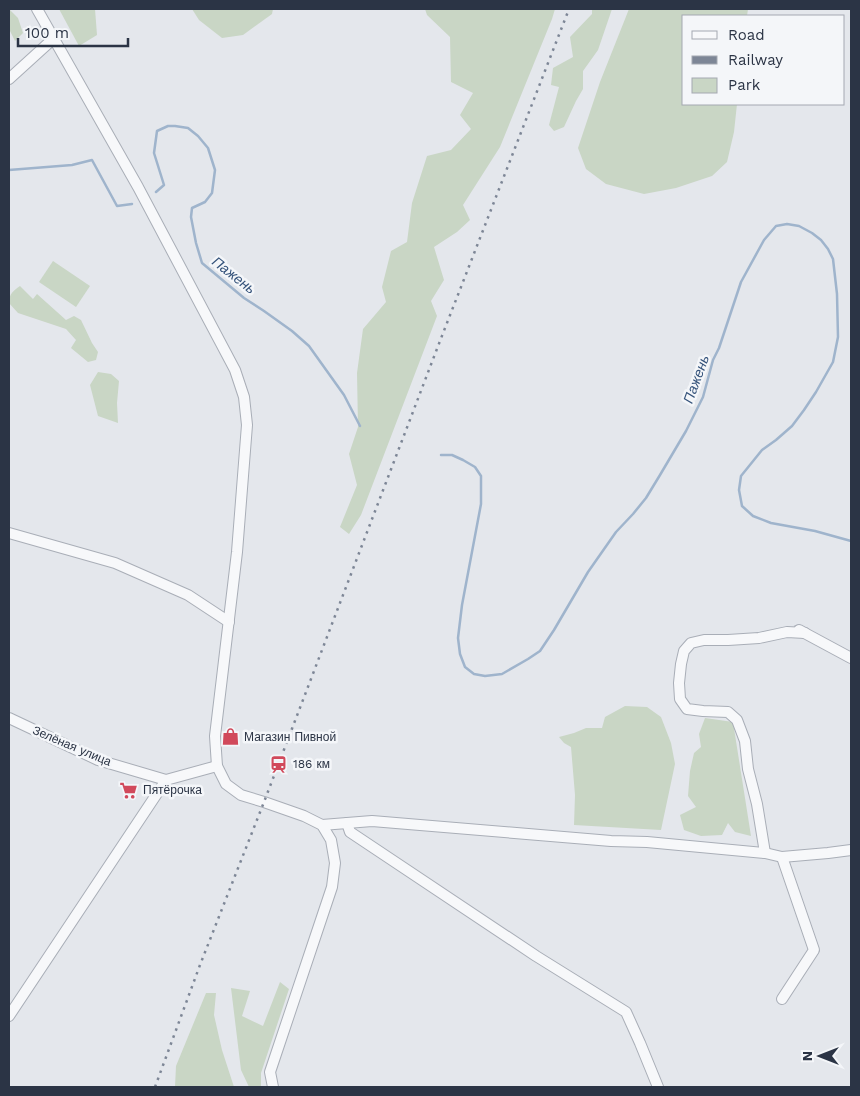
<svg xmlns="http://www.w3.org/2000/svg" width="860" height="1096" viewBox="0 0 860 1096" font-family="'Work Sans',sans-serif">
<rect width="100%" height="100%" fill="#e4e7ec"/>
<g fill="#c9d6c5">
<path d="M 9,9 L 18,18 L 23,33 L 15,41 L 9,29 Z"/>
<path d="M 59,9 L 95,9 L 97,35 L 79,46 Z"/>
<path d="M 192,9 L 273,9 L 272,14 L 243,35 L 222,38 L 199,20 Z"/>
<path d="M 425,9 L 555,9 L 552,19 L 500,147 L 463,205 L 470,220 L 457,232 L 434,247 L 444,280 L 431,301 L 437,316 L 361,515 L 349,534 L 340,527 L 357,485 L 349,454 L 358,427 L 357,373 L 363,329 L 386,302 L 382,287 L 391,251 L 407,242 L 412,203 L 427,156 L 451,150 L 471,129 L 460,115 L 473,93 L 451,82 L 450,37 L 427,15 Z"/>
<path d="M 592,9 L 612,9 L 598,50 L 583,71 L 583,89 L 576,101 L 564,127 L 554,131 L 549,125 L 559,87 L 551,85 L 553,68 L 573,57 L 570,37 L 592,14 Z"/>
<path d="M 629,9 L 748,9 L 747,16 L 684,16 L 684,104 L 737,104 L 734,132 L 727,162 L 712,176 L 676,188 L 644,194 L 606,184 L 586,169 L 578,148 L 600,82 Z"/>
<path d="M 53,261 L 90,286 L 76,307 L 39,282 Z"/>
<path d="M 20,286 L 33,299 L 37,294 L 66,320 L 74,316 L 81,320 L 92,343 L 98,352 L 96,360 L 88,362 L 71,348 L 76,340 L 66,329 L 18,313 L 9,303 C 9,294 13,291 20,286 Z"/>
<path d="M 98,372 L 111,374 L 119,381 L 117,403 L 118,423 L 98,416 L 90,385 Z"/>
<path d="M 625,706 L 647,707 L 661,717 L 671,743 L 675,764 L 661,830 L 574,825 L 575,795 L 571,747 L 564,743 L 559,737 L 574,733 L 586,728 L 602,728 L 605,717 Z"/>
<path d="M 705,718 L 733,722 L 751,836 L 735,832 L 728,823 L 722,835 L 701,836 L 684,830 L 680,815 L 696,807 L 688,796 L 690,771 L 694,753 L 701,747 L 699,734 Z"/>
<path d="M 280,982 L 289,989 L 261,1073 L 261,1087 L 249,1087 L 241,1070 L 231,988 L 250,991 L 242,1016 L 263,1026 Z"/>
<path d="M 206,993 L 216,993 L 214,1015 L 222,1050 L 234,1087 L 175,1087 L 176,1066 Z"/>
</g>
<g fill="none" stroke-linecap="round" stroke-linejoin="round">
<g stroke="#9fb4cc" stroke-width="2.5">
<path d="M 9,170 L 72,165 L 92,160 L 117,206 L 132,204"/>
<path d="M 156,192 L 164,185 L 154,153 L 157,131 L 168,126 L 175,126 L 188,128 L 198,136 L 208,148 L 215,170 L 212,193 L 205,202 L 192,208 L 191,217 L 196,243 L 202,263 L 244,298 L 264,311 L 292,331 L 309,346 L 344,395 L 360,426"/>
<path d="M 441,455 L 452,455 L 463,460 L 475,467 L 481,476 L 481,504 L 462,605 L 458,638 L 460,654 L 465,667 L 474,674 L 485,676 L 502,674 L 528,659 L 540,651 L 554,630 L 588,572 L 616,532 L 633,514 L 646,498 L 660,475 L 686,431 L 703,397 L 713,360 L 719,348 L 741,282 L 764,240 L 776,226 L 787,224 L 799,226 L 812,233 L 821,240 L 828,249 L 833,259 L 837,294 L 838,337 L 833,362 L 816,392 L 804,410 L 792,426 L 776,440 L 762,450 L 741,476 L 739,490 L 742,506 L 753,516 L 771,523 L 815,531 L 851,541"/>
</g>
<defs>
<g id="minor">
<path d="M 37,9 L 138,187 L 235,370 L 244,397 L 247,425 L 237,552 L 215,736 L 217,766 L 226,784 L 241,795 L 264,802 L 304,816 L 322,825 L 331,840 L 335,863 L 332,887 L 270,1072 L 273,1087"/>
<path d="M 9,79 L 53,39"/>
<path d="M 9,533 L 115,563 L 188,595 L 229,622"/>
<path d="M 799,630 L 851,658"/>
<path d="M 9,718 L 98,760 L 166,780"/>
<path d="M 347,823 L 350,832 L 536,956 L 626,1012 L 640,1043 L 658,1087"/>
<path d="M 322,825 L 372,821 L 611,841 L 647,842 L 765,853 L 782,857 L 828,853 L 851,850"/>
<path d="M 765,853 L 757,804 L 748,769 L 745,741 L 737,720 L 728,712 L 703,711 L 687,709 L 680,699 L 679,683 L 681,664 L 684,651 L 691,643 L 704,640 L 728,640 L 759,638 L 787,632 L 805,633"/>
<path d="M 782,999 L 814,950 L 782,857"/>
<path d="M 9,1016 L 166,780 L 217,766"/>
</g>
</defs>
<use href="#minor" stroke="#a9aeb7" stroke-width="12"/>
<use href="#minor" stroke="#f7f8fa" stroke-width="10"/>
<path stroke="#7d8696" stroke-width="2.5" stroke-dasharray="2.5 5" stroke-linecap="butt" d="M 155,1087 L 200,965 L 264,802 L 440,341 L 569,9"/>
</g>
<defs>
<symbol id="shop-bare" viewBox="-9 -9 18 18"><path d="M-5-2.5h2.3a2.7 3.5 0 0 1 5.4 0H5L5.5 6h-11ZM-1.5-2.5h3a1.5 2.3 0 0 0-3 0Z" fill="#d1495b" stroke="#f4f6f9" stroke-width="2.5" paint-order="stroke"/></symbol>
<symbol id="station-bare" viewBox="-9 -9 18 18"><path d="M-3-6H3Q5-6 5-4V2Q5 4 3 4L4.5 6H3L1.5 4h-3L-3 6H-4.5L-3 4Q-5 4-5 2V-4Q-5-6-3-6ZM-3.5-4v3h7v-3ZM-3.5 1v1.5H-2V1ZM2 1v1.5H3.5V1Z" fill="#d1495b" stroke="#f4f6f9" stroke-width="2.5" paint-order="stroke"/></symbol>
<symbol id="supermarket-bare" viewBox="-9 -9 18 18"><path d="M-6-5.5h2.5l.6 2H6L4.5 2H-2.5L-4.4-4H-6ZM-1.5 3.2a1.3 1.3 0 1 0 .1 0ZM3 3.2a1.3 1.3 0 1 0 .1 0Z" fill="#d1495b" stroke="#f4f6f9" stroke-width="2.5" paint-order="stroke"/></symbol>
</defs>
<g fill-rule="evenodd">
<use href="#shop-bare" x="218" y="724" width="25" height="25"/>
<use href="#station-bare" x="266" y="752" width="25" height="25"/>
<use href="#supermarket-bare" x="116" y="778" width="25" height="25"/>
</g>
<g text-anchor="middle" dominant-baseline="central" stroke-width="5" stroke-linejoin="round" paint-order="stroke">
<g font-size="12" fill="#2b3445" stroke="#f4f6f9" text-anchor="start">
<text x="244" y="737">Магазин Пивной</text>
<text x="293" y="764">186 км</text>
<text x="143" y="790">Пятёрочка</text>
</g>
<g font-size="12" fill="#2b3445" stroke="#f4f6f9">
<text transform="translate(72 746) rotate(23)">Зелёная улица</text>
</g>
<g font-size="14" font-style="italic" fill="#34527a" stroke="#f4f6f9">
<text transform="translate(234 275) rotate(38)">Пажень</text>
<text transform="translate(696 379) rotate(-70)">Пажень</text>
</g>
</g>
<rect width="860" height="1096" fill="none" stroke="#2b3445" stroke-width="20"/>
<rect x="682" y="15" width="162" height="90" fill="#f4f6f9" stroke="#a4a8b1"/>
<rect x="692" y="31" width="25" height="8" fill="#f7f8fa" stroke="#a4a8b1"/>
<text x="728" y="40" font-size="15" fill="#2b3445">Road</text>
<rect x="692" y="56" width="25" height="8" fill="#7d8696" stroke="#a4a8b1"/>
<text x="728" y="65" font-size="15" fill="#2b3445">Railway</text>
<rect x="692" y="78" width="25" height="15" fill="#c9d6c5" stroke="#a4a8b1"/>
<text x="728" y="90" font-size="15" fill="#2b3445">Park</text>
<g transform="translate(820 1056) rotate(270)" stroke="#f4f6f9" stroke-width="4" paint-order="stroke">
<path d="M0-4L9 19L0 12L-9 19Z" fill="#2b3445"/>
<text y="-8" font-size="14" font-weight="bold" text-anchor="middle" fill="#2b3445">N</text>
</g>
<path d="M18 38v8h110v-8" fill="none" stroke="#2b3445" stroke-width="2.5"/>
<text x="25" y="38" font-size="15" fill="#2b3445" stroke="#f4f6f9" stroke-width="4" paint-order="stroke">100 m</text>
</svg>
